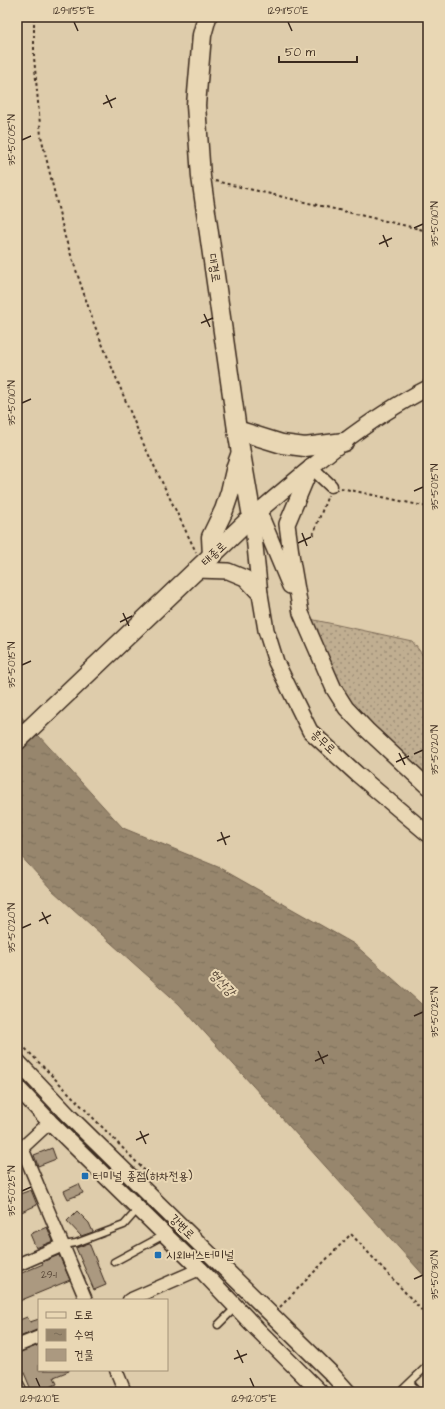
<svg xmlns="http://www.w3.org/2000/svg" width="445" height="1409" viewBox="0 0 445 1409" font-family="'Architects Daughter','Poor Story',sans-serif">
<defs>
<pattern id="grass-dots" width="8" height="8" patternUnits="userSpaceOnUse"><rect width="8" height="8" fill="#c0ae91"/><path d="M2 2h.1M6 6h.1" fill="none" stroke="#9d8e76" stroke-width="1.8" stroke-linecap="round"/></pattern>
<pattern id="water-ripples" width="26" height="14" patternUnits="userSpaceOnUse"><rect width="26" height="14" fill="#97866d"/><path d="M2 4q2-2 4 0t4 0M15 11q2-2 4 0t4 0" fill="none" stroke="#7c6e59"/></pattern>
</defs>
<rect width="100%" height="100%" fill="#deccab"/>
<filter id="ink" filterUnits="userSpaceOnUse"><feTurbulence type="fractalNoise" baseFrequency=".025" numOctaves="2"/><feDisplacementMap in="SourceGraphic" scale="8" xChannelSelector="R" yChannelSelector="G"/><feConvolveMatrix kernelMatrix="1 2 1 2 8 2 1 2 1" color-interpolation-filters="sRGB"/></filter>
<g filter="url(#ink)">
<path fill="url(#grass-dots)" stroke="#7e6c58" d="M 310,619 L 412,641 L 428,662 L 428,777 L 350,705 Z"/>
<path fill="url(#water-ripples)" stroke="#72614d" d="M 17,712 L 123,828 L 218,867 L 354,944 L 428,1010 L 428,1280 L 179,1004 L 52,890 L 17,852 Z"/>
<g fill="#ab9980" stroke="#3b2a1e">
<path d="M 52,1148 L 56,1159 L 38,1166 L 34,1155 Z"/>
<path d="M 79,1184 L 83,1193 L 68,1199 L 64,1191 Z"/>
<path d="M 31,1190 L 37,1205 L 17,1214 L 17,1195 Z"/>
<path d="M 77,1211 L 89,1223 L 93,1232 L 81,1236 L 67,1221 Z"/>
<path d="M 47,1227 L 53,1241 L 36,1248 L 30,1234 Z"/>
<path d="M 89,1243 L 106,1285 L 94,1290 L 76,1248 Z"/>
<path d="M 59,1255 L 70,1280 L 17,1302 L 17,1275 L 43,1264 L 42,1262 Z"/>
<path d="M 27,1317 L 30,1322 L 39,1319 L 39,1329 L 17,1338 L 17,1321 Z"/>
<path d="M 39,1345 L 39,1370 L 69,1370 L 69,1371 L 54,1377 L 57,1384 L 38,1392 L 32,1392 L 22,1368 L 23,1368 L 17,1353 Z"/>
</g>
<g fill="none" stroke-linecap="round" stroke-linejoin="round">
<defs>
<g id="service">
<path d="M 63,1245 L 76,1243 L 124,1225 L 138,1209"/>
<path d="M 114,1262 L 164,1235"/>
<path d="M 218,1325 L 236,1307"/>
<path d="M 410,1383 L 419,1392"/>
<path d="M 400,1392 L 428,1365"/>
</g>
<g id="minor">
<path d="M 311,467 L 331,486"/>
<path d="M 22,1148 L 86,1300"/>
<path d="M 17,1150 L 22,1148 L 50,1122"/>
<path d="M 17,1265 L 63,1245"/>
<path d="M 129,1300 L 200,1269"/>
<path d="M 17,1346 L 39,1337"/>
<path d="M 116,1370 L 125,1392"/>
<path d="M 17,1384 L 21,1392"/>
</g>
<g id="tertiary">
<path d="M 311,467 L 287,524 L 292,561 L 301,613 L 334,689 L 346,708 L 367,730 L 428,787"/>
<path d="M 259,512 L 290,586"/>
<path d="M 196,570 L 228,571 L 245,578 L 260,594 L 266,630 L 276,662 L 310,731 L 357,774 L 428,834"/>
<path d="M 260,594 L 252,517 C 307,470 363,421 428,388"/>
<path d="M 17,1061 L 68,1115 L 331,1373 L 348,1392"/>
<path d="M 17,1087 L 50,1122 L 200,1269 L 258,1330 L 320,1392"/>
</g>
<g id="primary">
<path d="M 237,430 L 282,444 L 305,447 L 344,442"/>
<path d="M 212,556 L 211,537 L 224,510 L 230,492 L 236,466 L 240,455"/>
<path d="M 17,741 L 252,517 L 237,430 L 201,177 L 196,105 L 202,35 L 207,17"/>
</g>
</defs>
<use href="#service" stroke="#3b2a1e" stroke-width="9"/>
<use href="#minor" stroke="#3b2a1e" stroke-width="15"/>
<use href="#tertiary" stroke="#3b2a1e" stroke-width="18"/>
<use href="#primary" stroke="#3b2a1e" stroke-width="21"/>
<g stroke="#3b2a1e" stroke-width="2" stroke-dasharray="3 3" stroke-linecap="butt">
<path d="M 34,17 L 34,57 L 41,136 L 65,237 L 94,324 L 143,443 L 196,552"/>
<path d="M 215,181 L 428,231"/>
<path d="M 341,488 L 428,507"/>
<path d="M 313,535 L 328,495"/>
<path d="M 17,1040 L 152,1178"/>
<path d="M 280,1307 L 351,1234 L 428,1317"/>
</g>
<use href="#service" stroke="#e9d7b4" stroke-width="6"/>
<use href="#minor" stroke="#e9d7b4" stroke-width="12"/>
<use href="#tertiary" stroke="#e9d7b4" stroke-width="15"/>
<use href="#primary" stroke="#e9d7b4" stroke-width="18"/>
</g>
</g>
<path fill="none" stroke="#3b2a1e" stroke-width="1.5" d="M 74,22 L 78,31M 288,22 L 292,31M 106,95 L 112,108M 103,104 L 116,98M 22,140 L 31,136M 414,228 L 423,224M 383,235 L 388,247M 379,244 L 392,238M 204,314 L 210,327M 201,323 L 213,318M 22,403 L 31,399M 414,491 L 423,487M 302,533 L 307,546M 298,543 L 311,537M 123,613 L 129,626M 120,622 L 132,616M 22,665 L 31,661M 399,753 L 405,765M 414,754 L 423,750M 396,762 L 409,756M 221,832 L 226,845M 217,841 L 230,836M 42,912 L 48,924M 39,921 L 51,915M 22,928 L 31,924M 414,1016 L 423,1012M 318,1051 L 324,1064M 315,1061 L 328,1055M 140,1131 L 146,1144M 136,1140 L 149,1134M 22,1191 L 31,1187M 414,1279 L 423,1275M 237,1350 L 243,1363M 234,1359 L 247,1354M 36,1378 L 40,1387M 250,1378 L 254,1387"/>
<g fill="#1f6fb2" stroke="#e9d7b4" stroke-width="1.5">
<rect x="81" y="1172" width="8" height="8" rx="2"/>
<rect x="154" y="1251" width="8" height="8" rx="2"/>
</g>
<g text-anchor="middle" dominant-baseline="central" stroke-width="4" stroke-linejoin="round" paint-order="stroke">
<g font-size="10" fill="#574636">
<text x="49" y="1275">29-1</text>
</g>
<g font-size="12" fill="#3b2a1e" stroke="#e9d7b4">
<text transform="translate(214 268) rotate(82)">대경로</text>
<text transform="translate(214 554) rotate(-43)">태종로</text>
<text transform="translate(323 742) rotate(44)">흥무로</text>
<text transform="translate(182 1227) rotate(45)">강변로</text>
</g>
<g font-size="12" fill="#3b2a1e" stroke="#e9d7b4" text-anchor="start">
<text x="93" y="1176">터미널 종점(하차전용)</text>
<text x="166" y="1255">시외버스터미널</text>
</g>
<g font-size="13" font-style="italic" fill="#524132" stroke="#e9d7b4">
<text transform="translate(222 983) rotate(46)">형산강</text>
</g>
</g>
<rect width="445" height="1409" fill="none" stroke="#e9d7b4" stroke-width="44"/>
<rect x="38" y="1299" width="130" height="72" fill="#e9d7b4" stroke="#a39278"/>
<rect x="46" y="1312" width="20" height="6" fill="#e9d7b4" stroke="#a39278"/>
<text x="74" y="1319" font-size="12" fill="#3b2a1e">도로</text>
<rect x="46" y="1329" width="20" height="12" fill="url(#water-ripples)" stroke="#a39278"/>
<text x="74" y="1339" font-size="12" fill="#3b2a1e">수역</text>
<rect x="46" y="1349" width="20" height="12" fill="#ab9980" stroke="#a39278"/>
<text x="74" y="1359" font-size="12" fill="#3b2a1e">건물</text>
<path d="M279 56v6h78v-6" fill="none" stroke="#3b2a1e" stroke-width="2"/>
<text x="285" y="56" font-size="12" fill="#3b2a1e" stroke="#e9d7b4" stroke-width="3" paint-order="stroke">50 m</text>
<rect x="22" y="22" width="401" height="1365" fill="none" stroke="#3b2a1e" stroke-width="1.5"/>
<g font-size="10" text-anchor="middle" fill="#3b2a1e">
<text x="74" y="14">129°11'55"E</text>
<text x="288" y="14">129°11'50"E</text>
<text transform="translate(11 140) rotate(-90)" y="4">35°50'05"N</text>
<text transform="translate(434 224) rotate(-90)" y="4">35°50'10"N</text>
<text transform="translate(11 403) rotate(-90)" y="4">35°50'10"N</text>
<text transform="translate(434 487) rotate(-90)" y="4">35°50'15"N</text>
<text transform="translate(11 665) rotate(-90)" y="4">35°50'15"N</text>
<text transform="translate(434 750) rotate(-90)" y="4">35°50'20"N</text>
<text transform="translate(11 928) rotate(-90)" y="4">35°50'20"N</text>
<text transform="translate(434 1012) rotate(-90)" y="4">35°50'25"N</text>
<text transform="translate(11 1191) rotate(-90)" y="4">35°50'25"N</text>
<text transform="translate(434 1275) rotate(-90)" y="4">35°50'30"N</text>
<text x="40" y="1402">129°12'10"E</text>
<text x="254" y="1402">129°12'05"E</text>
</g>
</svg>
